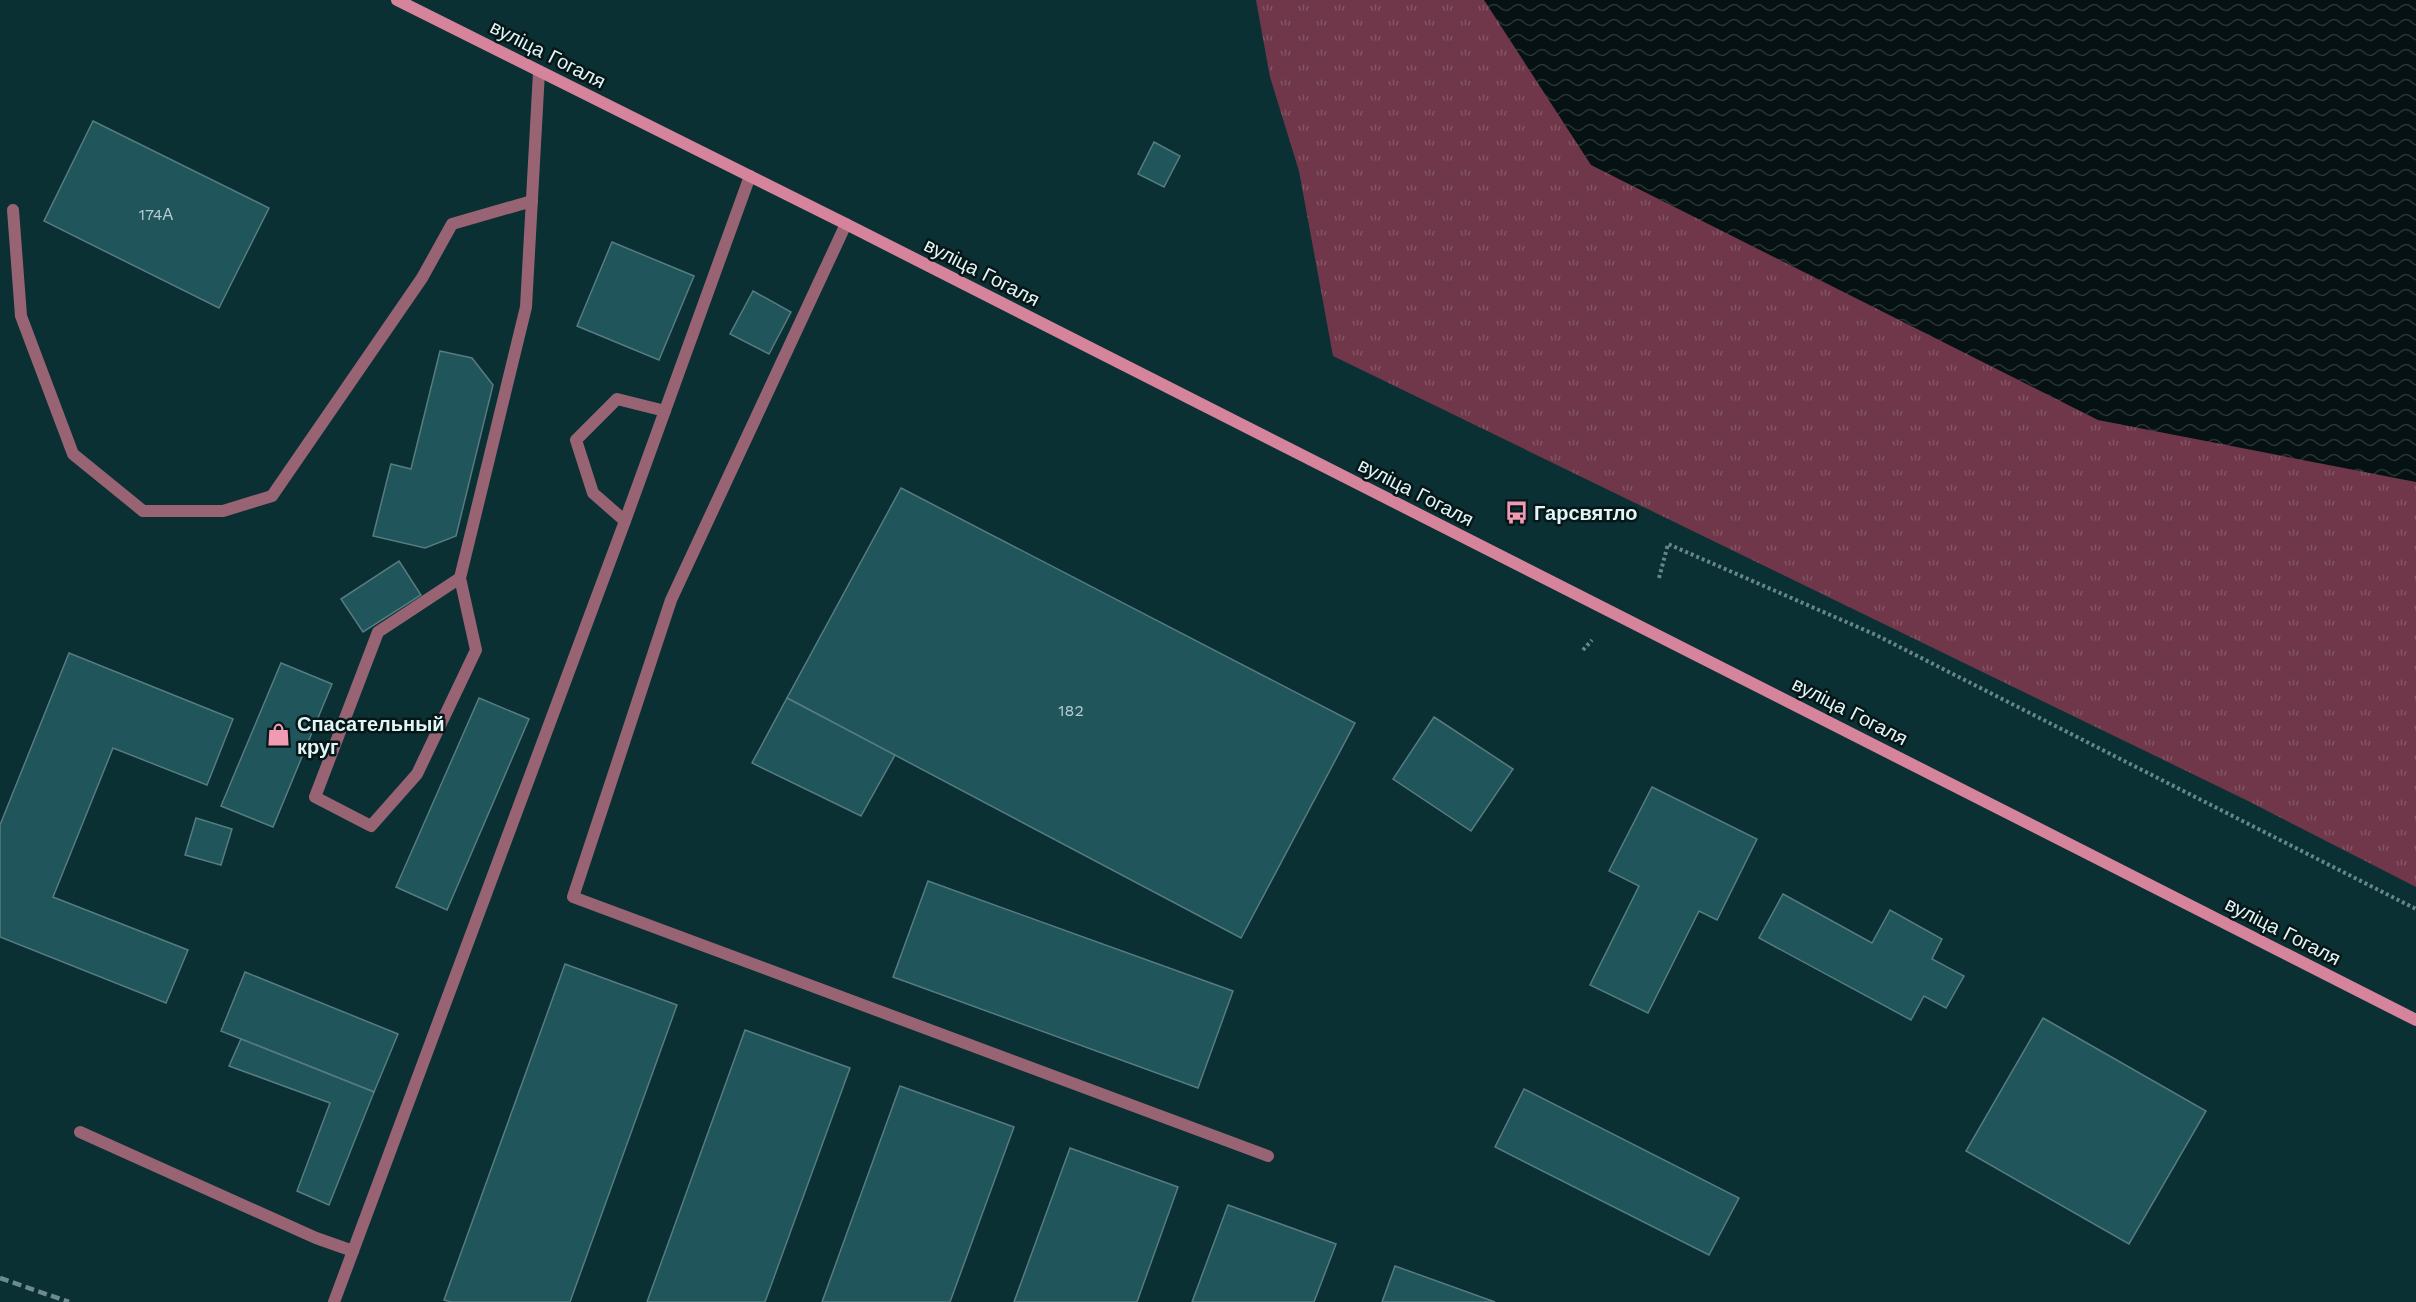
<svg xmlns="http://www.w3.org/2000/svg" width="2416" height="1302" viewBox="0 0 2416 1302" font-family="'Work Sans',sans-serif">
<defs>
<pattern id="grass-tufts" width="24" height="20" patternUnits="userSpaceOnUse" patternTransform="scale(1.5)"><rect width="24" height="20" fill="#6f3749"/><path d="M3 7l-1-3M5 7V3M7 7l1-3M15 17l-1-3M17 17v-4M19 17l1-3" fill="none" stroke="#835564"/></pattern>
<pattern id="water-waves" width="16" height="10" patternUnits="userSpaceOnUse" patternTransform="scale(1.5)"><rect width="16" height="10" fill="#051112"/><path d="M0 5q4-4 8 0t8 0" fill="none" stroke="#293435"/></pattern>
</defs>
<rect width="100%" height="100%" fill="#0a3034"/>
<path fill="url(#grass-tufts)" d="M 1256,0 L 2416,0 L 2416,887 L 2246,800 L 1333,356 L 1299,171 L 1270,77 Z"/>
<path fill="url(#water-waves)" d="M 1484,0 L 2416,0 L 2416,482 L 2098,420 L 1591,165 Z"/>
<g fill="#20555b" stroke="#567c80" stroke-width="1.5">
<path d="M 93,121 L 269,208 L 219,308 L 44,221 Z"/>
<path d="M 1154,142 L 1180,156 L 1164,187 L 1138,174 Z"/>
<path d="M 612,242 L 694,276 L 659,360 L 577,326 Z"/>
<path d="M 753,291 L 791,312 L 769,354 L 730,334 Z"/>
<path d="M 440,351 L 472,358 L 493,385 L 456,536 L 425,548 L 373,536 L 391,464 L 411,469 Z"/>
<path d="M 901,488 L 1355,723 L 1241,938 L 787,698 Z"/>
<path d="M 399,561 L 421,595 L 363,632 L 341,599 Z"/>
<path d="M 69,653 L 233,719 L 207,785 L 113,748 L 53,897 L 188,950 L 166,1003 L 0,937 L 0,825 Z"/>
<path d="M 281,663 L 332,684 L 273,827 L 221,806 Z"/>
<path d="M 479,698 L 529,719 L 447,910 L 396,887 Z"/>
<path d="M 787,698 L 895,755 L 861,816 L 752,763 Z"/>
<path d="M 1434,717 L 1513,769 L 1471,831 L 1393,779 Z"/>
<path d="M 1652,787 L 1757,839 L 1717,920 L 1699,911 L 1648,1013 L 1590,985 L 1639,886 L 1609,871 Z"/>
<path d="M 196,818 L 232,829 L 221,865 L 185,855 Z"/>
<path d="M 928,881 L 1233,991 L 1198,1088 L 893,977 Z"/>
<path d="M 1783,894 L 1872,943 L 1890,910 L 1942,939 L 1932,959 L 1964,976 L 1946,1008 L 1924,996 L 1911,1020 L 1759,938 Z"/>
<path d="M 565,964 L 677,1005 L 570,1302 L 451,1302 L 444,1300 Z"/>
<path d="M 245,972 L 398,1034 L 374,1092 L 221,1031 Z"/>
<path d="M 2043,1018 L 2206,1111 L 2129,1244 L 1966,1151 Z"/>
<path d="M 745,1030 L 850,1068 L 765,1302 L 647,1302 Z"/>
<path d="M 241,1039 L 374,1092 L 329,1205 L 297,1191 L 330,1103 L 229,1066 Z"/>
<path d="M 900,1086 L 1014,1127 L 950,1302 L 822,1302 Z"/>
<path d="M 1524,1089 L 1739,1198 L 1709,1255 L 1495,1147 Z"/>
<path d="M 1070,1148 L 1178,1187 L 1137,1302 L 1014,1302 Z"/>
<path d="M 1228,1205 L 1336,1244 L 1314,1302 L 1192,1302 Z"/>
<path d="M 1395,1266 L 1495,1302 L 1382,1302 Z"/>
</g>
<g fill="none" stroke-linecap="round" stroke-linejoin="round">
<g stroke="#688689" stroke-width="4" stroke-dasharray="3 3" stroke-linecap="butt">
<path d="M 1659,578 L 1668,544 L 1876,635 L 2416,909"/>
<path d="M 1583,650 L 1592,640"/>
</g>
<g stroke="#986473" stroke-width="12">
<path d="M 13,210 L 21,316 L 73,454 L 143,511 L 223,511 L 272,496 L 422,278 L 452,224 L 532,201"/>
<path d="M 846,224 L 671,600 L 573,897 L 1268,1156"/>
<path d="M 625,521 L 593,493 L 576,440 L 617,399 L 665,411"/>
<path d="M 460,578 L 378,632 L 315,797 L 371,826 L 417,774 L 476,650 L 460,578 L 526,307 L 539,72"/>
<path d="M 80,1132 L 316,1238 L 353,1251"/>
<path d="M 334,1302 L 625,521 L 750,176"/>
</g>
<path stroke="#d6849c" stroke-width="12" d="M 397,0 L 846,224 L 2416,1020"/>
<path stroke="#6d8b8e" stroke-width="4.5" stroke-dasharray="9 4.5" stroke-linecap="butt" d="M 0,1278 L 69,1302"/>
</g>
<defs>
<symbol id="bus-bare" viewBox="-9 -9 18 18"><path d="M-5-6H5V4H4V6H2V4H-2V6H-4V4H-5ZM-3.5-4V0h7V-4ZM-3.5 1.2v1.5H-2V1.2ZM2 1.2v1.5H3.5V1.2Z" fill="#f19ab4" stroke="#071617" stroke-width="2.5" paint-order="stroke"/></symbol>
<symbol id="shop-bare" viewBox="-9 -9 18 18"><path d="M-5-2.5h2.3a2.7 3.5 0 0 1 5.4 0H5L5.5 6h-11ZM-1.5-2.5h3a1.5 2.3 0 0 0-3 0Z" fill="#f19ab4" stroke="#071617" stroke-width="2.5" paint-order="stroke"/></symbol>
</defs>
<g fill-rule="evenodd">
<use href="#bus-bare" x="1500" y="496" width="33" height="33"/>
<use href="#shop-bare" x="262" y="718" width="33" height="33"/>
</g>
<g text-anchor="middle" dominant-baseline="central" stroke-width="5" stroke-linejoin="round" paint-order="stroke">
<g font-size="16" fill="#b2ced1">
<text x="156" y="214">174А</text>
<text x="1071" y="710">182</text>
</g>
<g font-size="20" fill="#e2f6f8" stroke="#071617">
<text transform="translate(548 54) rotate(27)">вуліца Гогаля</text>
<text transform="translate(982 272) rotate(27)">вуліца Гогаля</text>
<text transform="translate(1416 492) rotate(27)">вуліца Гогаля</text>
<text transform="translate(1850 711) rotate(27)">вуліца Гогаля</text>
<text transform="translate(2283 931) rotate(27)">вуліца Гогаля</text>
</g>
<g font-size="20" font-weight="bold" fill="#e2f6f8" stroke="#071617" text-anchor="start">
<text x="1534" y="513">Гарсвятло</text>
<text x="297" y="724">Спасательный<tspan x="297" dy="23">круг</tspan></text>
</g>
</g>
</svg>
